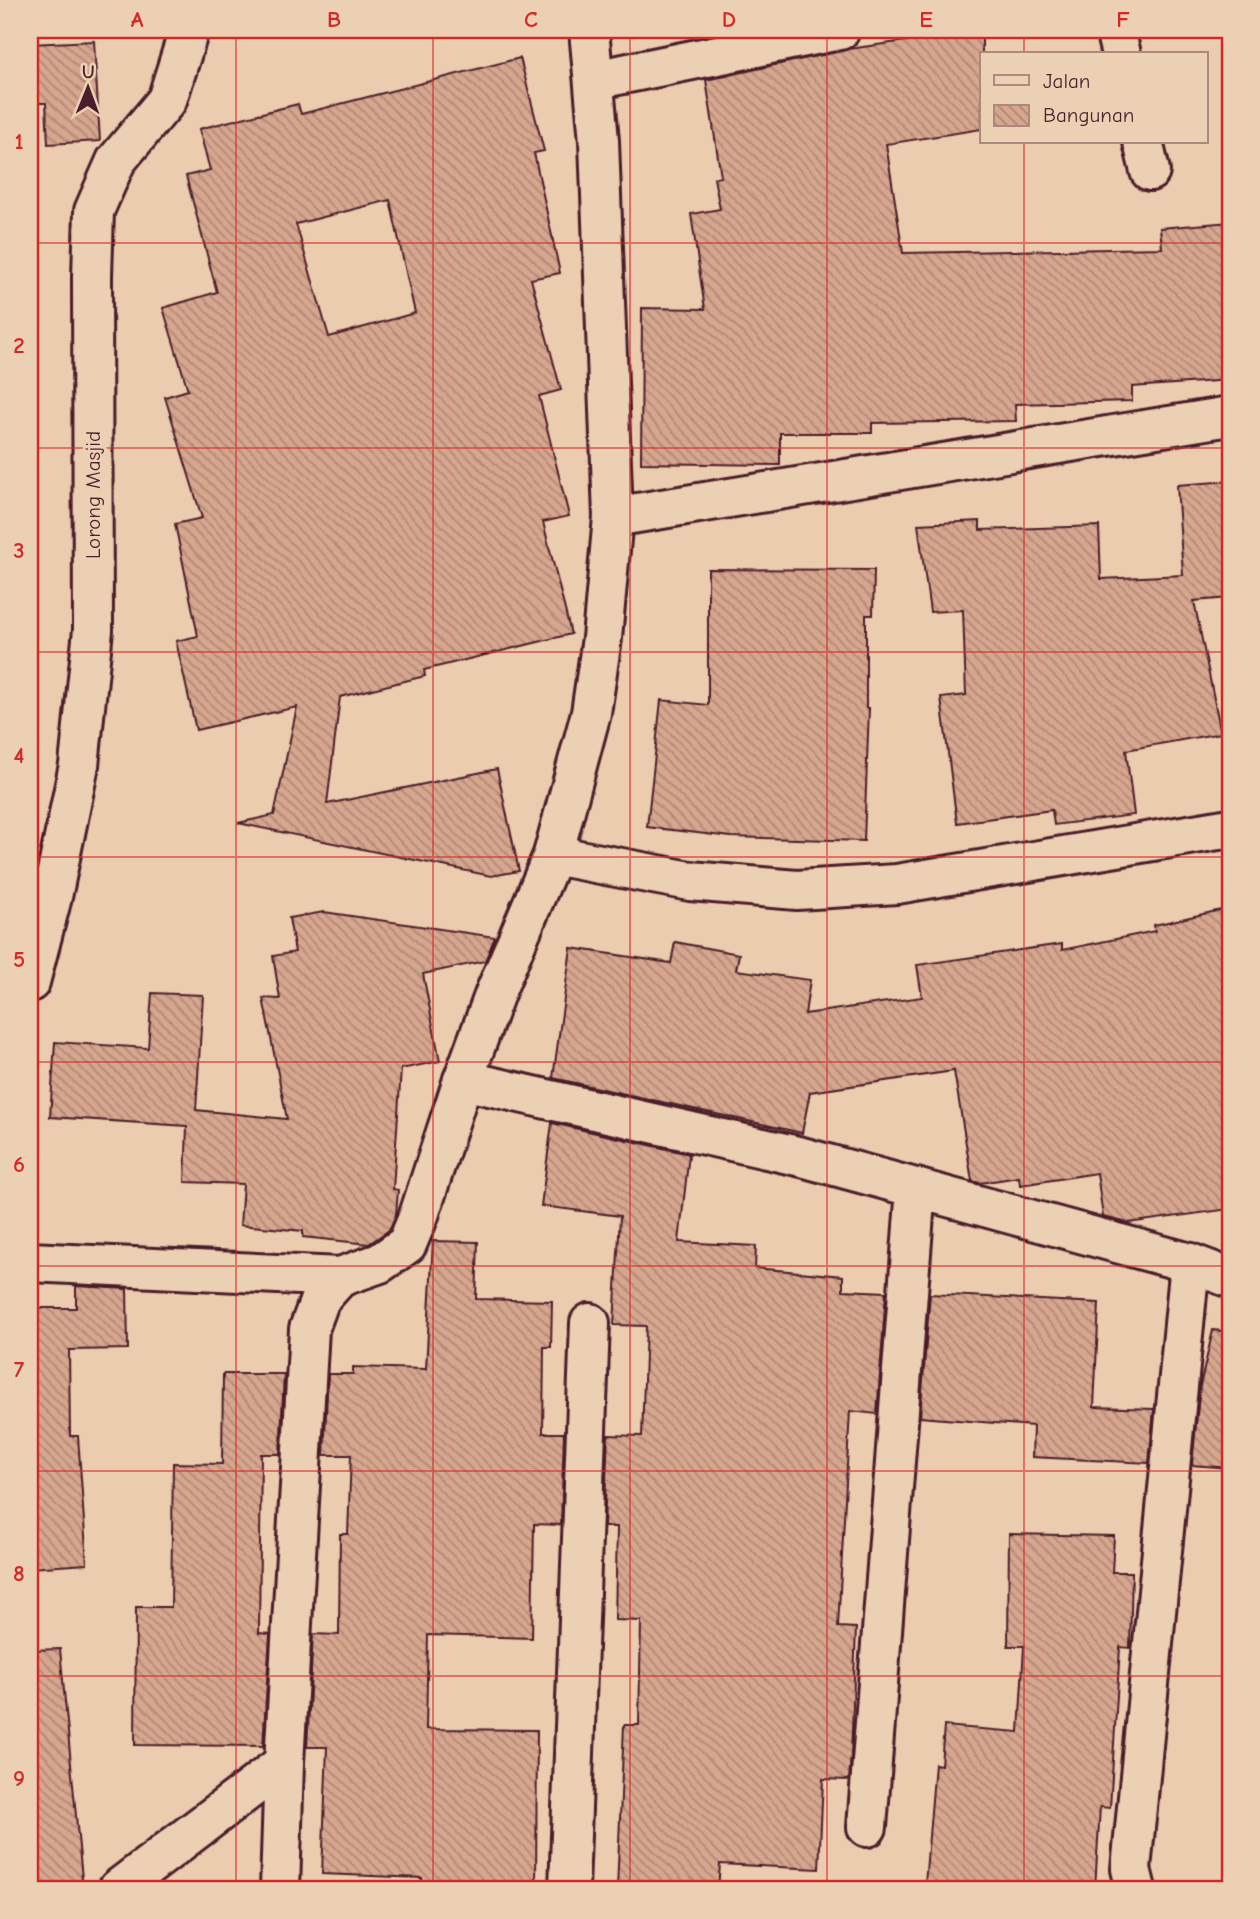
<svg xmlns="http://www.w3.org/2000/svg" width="1260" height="1919" viewBox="0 0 1260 1919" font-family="'Comic Neue',sans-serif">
<defs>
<pattern id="building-back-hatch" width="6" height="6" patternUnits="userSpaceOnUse" patternTransform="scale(1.75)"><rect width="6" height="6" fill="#d6a68e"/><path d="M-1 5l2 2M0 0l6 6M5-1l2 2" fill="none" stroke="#b08774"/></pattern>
</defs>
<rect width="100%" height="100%" fill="#ecccaf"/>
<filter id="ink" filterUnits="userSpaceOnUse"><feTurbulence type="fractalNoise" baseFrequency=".0143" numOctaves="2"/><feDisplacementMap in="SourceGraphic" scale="14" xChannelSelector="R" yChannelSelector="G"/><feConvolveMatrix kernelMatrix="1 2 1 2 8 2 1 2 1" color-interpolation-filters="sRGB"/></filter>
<g filter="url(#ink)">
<g fill="url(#building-back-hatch)" stroke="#4a1f2b" stroke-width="2" fill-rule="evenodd">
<path d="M 699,30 L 731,30 L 700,36 Z"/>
<path d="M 982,30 L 982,129 L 886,144 L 903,253 L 1162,248 L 1160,228 L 1230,222 L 1230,380 L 1132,387 L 1132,401 L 1015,404 L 1016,421 L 872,423 L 872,433 L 780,433 L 780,465 L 641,463 L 642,308 L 705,309 L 691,214 L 720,209 L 714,178 L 721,177 L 706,80 L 849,49 Z"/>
<path d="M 94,41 L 100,141 L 48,144 L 46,103 L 30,103 L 30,44 Z"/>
<path d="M 520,58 L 544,151 L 534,153 L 560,273 L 531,279 L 561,390 L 539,396 L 569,516 L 543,522 L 571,634 L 424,670 L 425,676 L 340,697 L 327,804 L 497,769 L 519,871 L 491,876 L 238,823 L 274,815 L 297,707 L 196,730 L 176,641 L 198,636 L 175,524 L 202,518 L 165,397 L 188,390 L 163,308 L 217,292 L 186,176 L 210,170 L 199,129 L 298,104 L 301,114 ZM 390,200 L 415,313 L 329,337 L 296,224 Z"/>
<path d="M 1230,481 L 1230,598 L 1194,601 L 1221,733 L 1126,750 L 1134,815 L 1054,825 L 1052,810 L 957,823 L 941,698 L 966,695 L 963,610 L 930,612 L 918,524 L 980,521 L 980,530 L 1099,526 L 1101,579 L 1183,575 L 1177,485 Z"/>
<path d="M 708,569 L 874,570 L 873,615 L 866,615 L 866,708 L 869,708 L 864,841 L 731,837 L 647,827 L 661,700 L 708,705 Z"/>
<path d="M 1230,908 L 1230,1209 L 1128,1223 L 1103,1217 L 1097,1173 L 1020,1185 L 1019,1177 L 980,1183 L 972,1181 L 954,1071 L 810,1092 L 802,1133 L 553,1078 L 571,948 L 671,963 L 675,942 L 739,954 L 736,970 L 810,980 L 805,1014 L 922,997 L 917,965 L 1062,944 L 1062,950 L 1155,931 L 1154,925 Z"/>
<path d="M 324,912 L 495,937 L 485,961 L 423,974 L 440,1061 L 401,1069 L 393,1189 L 398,1190 L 396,1215 L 389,1230 L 369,1244 L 303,1237 L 303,1231 L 240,1225 L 243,1184 L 185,1182 L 187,1126 L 50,1117 L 55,1042 L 148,1048 L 152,993 L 203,995 L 196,1110 L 287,1119 L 263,998 L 280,999 L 273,956 L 295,952 L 289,918 Z"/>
<path d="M 552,1123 L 689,1154 L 679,1242 L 756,1246 L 755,1268 L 843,1276 L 843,1290 L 886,1292 L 877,1414 L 850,1411 L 838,1627 L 856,1628 L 851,1755 L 849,1780 L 823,1779 L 819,1869 L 720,1864 L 718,1889 L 617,1889 L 624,1725 L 639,1725 L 641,1621 L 615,1620 L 617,1527 L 604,1527 L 608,1435 L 642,1436 L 646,1326 L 614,1325 L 620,1216 L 541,1206 Z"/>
<path d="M 433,1241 L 478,1242 L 476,1299 L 552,1301 L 551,1347 L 544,1347 L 543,1433 L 564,1433 L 561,1525 L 534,1524 L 532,1638 L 428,1635 L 426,1729 L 537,1730 L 536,1889 L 422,1889 L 422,1878 L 322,1874 L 327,1747 L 307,1747 L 313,1634 L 339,1635 L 340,1534 L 348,1534 L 351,1455 L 324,1455 L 328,1374 L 353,1374 L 353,1367 L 426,1369 Z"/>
<path d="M 76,1286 L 127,1289 L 128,1349 L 69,1350 L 70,1436 L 78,1436 L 87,1564 L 30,1568 L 30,1308 L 76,1308 Z"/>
<path d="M 930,1294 L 1099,1303 L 1094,1407 L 1154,1409 L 1149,1463 L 1032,1457 L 1033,1426 L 920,1417 Z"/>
<path d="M 1213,1330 L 1230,1332 L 1230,1468 L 1192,1465 L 1200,1386 Z"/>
<path d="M 223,1374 L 284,1374 L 280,1454 L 261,1454 L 259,1633 L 270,1634 L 263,1746 L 135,1745 L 136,1607 L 171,1607 L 173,1463 L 222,1464 Z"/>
<path d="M 1009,1534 L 1114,1536 L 1112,1572 L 1132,1572 L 1130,1648 L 1120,1647 L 1110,1808 L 1100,1807 L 1095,1889 L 985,1889 L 925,1884 L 935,1764 L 941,1765 L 944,1726 L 1019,1732 L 1024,1646 L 1008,1646 Z"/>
<path d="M 60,1649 L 83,1889 L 30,1889 L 30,1650 Z"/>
</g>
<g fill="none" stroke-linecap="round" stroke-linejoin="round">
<defs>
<g id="street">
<path d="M 1115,30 L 1121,54"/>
<path d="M 594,80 L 840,30"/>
<path d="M 1143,142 L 1150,171"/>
<path d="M 613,517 L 1230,416"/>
<path d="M 553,855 L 690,881 L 797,890 L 897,884 L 1230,828"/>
<path d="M 30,982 L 52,897 L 79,765 L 93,630 L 92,277 L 94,211 L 116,161 L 167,100 L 189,30"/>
<path d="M 463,1080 L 802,1157 L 1190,1263 L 1230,1278"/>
<path d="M 30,1262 L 340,1277"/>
<path d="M 867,1827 L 916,1188"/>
<path d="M 118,1889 L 284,1763"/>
<path d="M 280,1889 L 284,1763 L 309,1329 L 320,1299 L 340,1277 L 380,1263 L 407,1244 L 419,1215 L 463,1080 L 495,993 L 553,855 L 591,713 L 602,638 L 613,517 L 599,141 L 589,30"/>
<path d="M 569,1889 L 590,1323"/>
<path d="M 1136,1889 L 1131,1869 L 1190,1263"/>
</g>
</defs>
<use href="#street" stroke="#4a1f2b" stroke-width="44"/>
<use href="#street" stroke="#ecd0b3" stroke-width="38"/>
</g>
</g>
<path fill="none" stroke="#d62828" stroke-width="2" stroke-opacity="0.55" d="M 236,30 L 236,1889M 433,30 L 433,1889M 630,30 L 630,1889M 827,30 L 827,1889M 1024,30 L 1024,54M 1024,142 L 1024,1889M 30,243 L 1230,243M 30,448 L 1230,448M 30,652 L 1230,652M 30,857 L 1230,857M 30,1062 L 1230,1062M 30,1266 L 1230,1266M 30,1471 L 1230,1471M 30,1676 L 1230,1676"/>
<g text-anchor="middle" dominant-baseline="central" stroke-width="7" stroke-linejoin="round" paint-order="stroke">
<g font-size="21" fill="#4a1f2b" stroke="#ecd0b3">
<text transform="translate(93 495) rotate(-90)">Lorong Masjid</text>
</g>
</g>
<rect width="1260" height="1919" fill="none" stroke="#ecd0b3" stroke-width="77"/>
<rect x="980" y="52" width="228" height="91" fill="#ecd0b3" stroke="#ab897d" stroke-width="2"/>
<rect x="994" y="75" width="35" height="10" fill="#ecd0b3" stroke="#ab897d" stroke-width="2"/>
<text x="1043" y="88" font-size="21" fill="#4a1f2b">Jalan</text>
<rect x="994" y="105" width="35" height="21" fill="url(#building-back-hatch)" stroke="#ab897d" stroke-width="2"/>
<text x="1043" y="122" font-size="21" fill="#4a1f2b">Bangunan</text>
<g transform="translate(88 88) rotate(1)" stroke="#ecd0b3" stroke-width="5" paint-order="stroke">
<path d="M0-5L12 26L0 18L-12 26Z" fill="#4a1f2b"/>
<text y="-10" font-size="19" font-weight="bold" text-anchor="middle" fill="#4a1f2b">U</text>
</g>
<rect x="38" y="38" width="1184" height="1843" fill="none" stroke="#d62828" stroke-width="2.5"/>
<g font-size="23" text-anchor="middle" font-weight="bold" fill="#d62828">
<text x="137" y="27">A</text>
<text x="334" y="27">B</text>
<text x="531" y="27">C</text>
<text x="729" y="27">D</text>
<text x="926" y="27">E</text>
<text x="1123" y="27">F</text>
<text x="19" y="149">1</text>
<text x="19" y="353">2</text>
<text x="19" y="558">3</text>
<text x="19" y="763">4</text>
<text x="19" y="967">5</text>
<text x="19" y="1172">6</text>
<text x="19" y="1377">7</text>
<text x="19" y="1581">8</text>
<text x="19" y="1786">9</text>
</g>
</svg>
